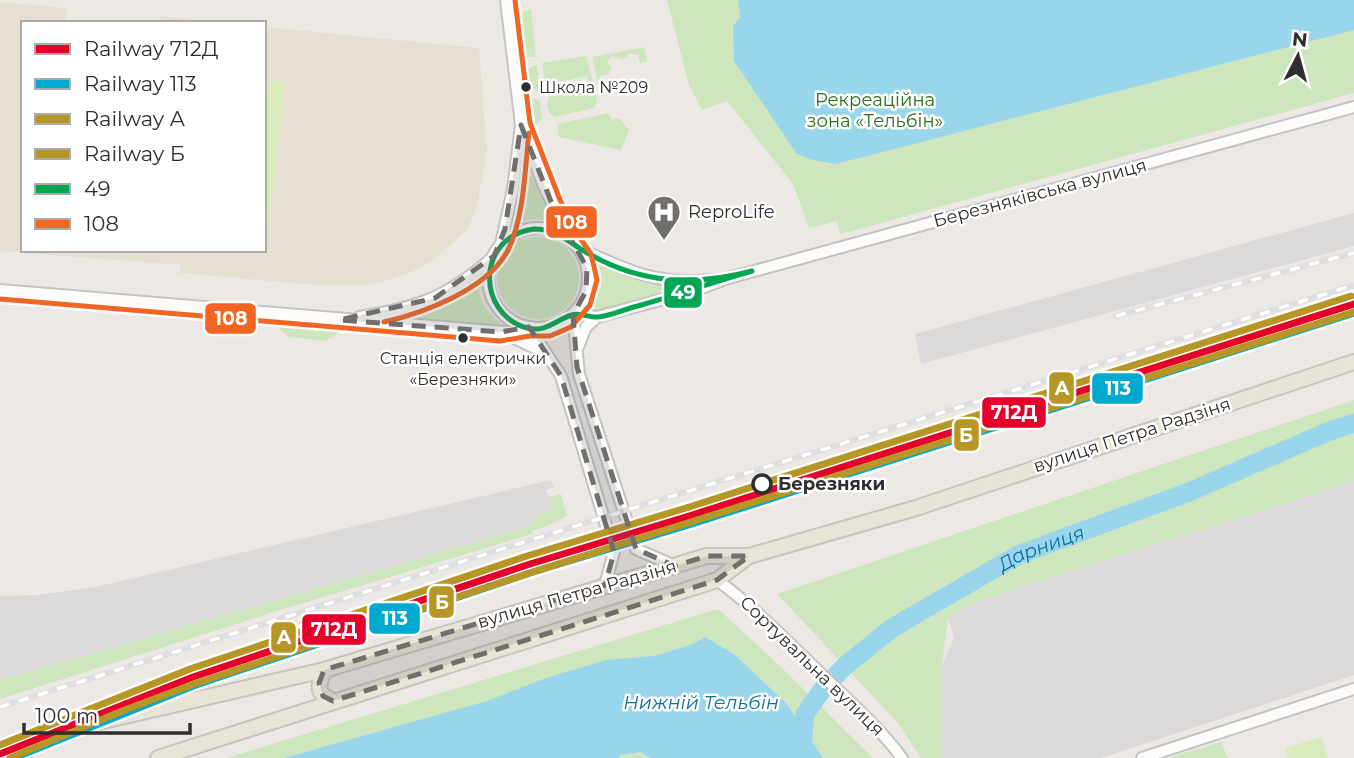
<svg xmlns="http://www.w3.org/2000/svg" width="1354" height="758" viewBox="0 0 1354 758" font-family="Montserrat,sans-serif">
<rect width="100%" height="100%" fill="#ece8e4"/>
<g fill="#dcd9db">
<path d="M 1354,213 L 1354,246 L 921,364 L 915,334 Z"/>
<path d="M 1354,477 L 1354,675 L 1101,758 L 942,758 L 942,665 L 954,638 L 948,617 L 980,600 L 1347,484 Z"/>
<path d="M 551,480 L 554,487 L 546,490 L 552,510 L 535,525 L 0,680 L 0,596 L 37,595 L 96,587 Z"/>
</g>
<g fill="#e6e0d3">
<path d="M 0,2 L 66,8 L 65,23 L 23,23 L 23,250 L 264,250 L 264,27 L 479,48 L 487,153 L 476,210 L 467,230 L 436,258 L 410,273 L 386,281 L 357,286 L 316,285 L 180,273 L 180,265 L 0,251 Z"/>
<path d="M 160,16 L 228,23 L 159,23 Z"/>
</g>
<g fill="#cee6be">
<path d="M 667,0 L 1354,0 L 1354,93 L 841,234 L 836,221 L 809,228 L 793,184 L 727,101 L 702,110 L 689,85 Z"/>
<path d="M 531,9 L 536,57 L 526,57 L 522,21 L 523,12 Z"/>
<path d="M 644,47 L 647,61 L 640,63 L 638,55 L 629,53 L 627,57 L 622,59 L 611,56 L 607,64 L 612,68 L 609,71 L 610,74 L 600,76 L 601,84 L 598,84 L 592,57 Z"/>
<path d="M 586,56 L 594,86 L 590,86 L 587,76 L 552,84 L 554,92 L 548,93 L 542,63 Z"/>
<path d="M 537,65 L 541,93 L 527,85 L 527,69 Z"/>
<path d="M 590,89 L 596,93 L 597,103 L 593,108 L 555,117 L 549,113 L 547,105 L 549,97 Z"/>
<path d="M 529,97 L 540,101 L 542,118 L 534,128 Z"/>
<path d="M 608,113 L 611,120 L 619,118 L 629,130 L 621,150 L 559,137 L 557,124 Z"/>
<path d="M 526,167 L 553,220 L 532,219 L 512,224 Z"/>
<circle cx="538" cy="278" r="41"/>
<path d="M 596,262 L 636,279 L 688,286 L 689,289 L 597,311 L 594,308 L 597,286 Z"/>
<path d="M 478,277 C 479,307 486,308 503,327 L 396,318 C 405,310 422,311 434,307 C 452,300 464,289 478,277 Z"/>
<path d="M 277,327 L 339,332 L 326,341 L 289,337 Z"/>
<path d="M 1354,400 L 1354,477 L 1347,484 L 980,600 L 948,617 L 942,665 L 942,758 L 921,758 L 898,723 L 777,594 Z"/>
<path d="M 561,494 L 567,516 L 545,527 L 532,531 L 532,534 L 280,610 L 0,699 L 0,680 L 534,525 L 533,516 L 552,510 L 548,497 Z"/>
<path d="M 718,609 L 780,666 L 873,758 L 823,758 L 786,703 L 705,637 L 693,644 L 654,656 L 610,660 L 790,758 L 226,758 Z"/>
<path d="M 1221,742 L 1228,758 L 1168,758 Z"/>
</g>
<g fill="#d9eabb">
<path d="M 271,81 L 285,82 L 266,254 L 253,253 L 253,250 L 264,250 L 264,85 L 269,90 Z"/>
<path d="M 1321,737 L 1328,758 L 1288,758 L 1285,748 Z"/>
</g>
<g fill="#99d6ec">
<path d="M 738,0 L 1354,0 L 1354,30 L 836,164 L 812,160 L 796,153 L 734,61 L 733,26 L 740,17 Z"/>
<path d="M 705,637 L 734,654 L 786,703 L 823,758 L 651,758 L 640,752 L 620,755 L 619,758 L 284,758 L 487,701 L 546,678 L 606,660 L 654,656 L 693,644 Z"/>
</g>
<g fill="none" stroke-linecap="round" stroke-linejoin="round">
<path stroke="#99d6ec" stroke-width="19" id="s1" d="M 797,758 L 802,748 L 805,714 L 822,690 L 845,666 L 892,628 L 1018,555 L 1189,492 L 1327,432 L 1354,423"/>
<defs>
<g id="minor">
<path d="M 522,128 L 543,184 L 569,238"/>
<circle cx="538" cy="278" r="50"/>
<path d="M 501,244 L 513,189 L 521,125 L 506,0"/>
<path d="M 578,248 C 629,271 654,285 712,280"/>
<path d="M 0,290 L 492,331 L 510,332 L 529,327"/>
<path d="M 573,314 L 597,317 L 694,291 L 725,279 L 1354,107"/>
<path d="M 573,314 L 579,374 L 636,549 L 675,566"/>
<path d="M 359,317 C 417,308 448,297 492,258"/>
<path d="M 529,327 L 561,376 L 614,552 L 605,585"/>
<path d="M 504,333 L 543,352"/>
<path d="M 578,347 L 586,327 L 597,317"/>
<path d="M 717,580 C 754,607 787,641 820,673 C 848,700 879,727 902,758"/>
<path d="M 1142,758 L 1354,689"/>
</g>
<g id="major">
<path d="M 324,670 C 318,687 315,693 333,701"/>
<path d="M 0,748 L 60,731 L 324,670 L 707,556 L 749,556 L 916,508 L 1354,362"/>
<path d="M 158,758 L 717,580 L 749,556"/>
</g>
</defs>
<use href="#minor" stroke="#c5c4c5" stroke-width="14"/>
<use href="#major" stroke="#c6c5c4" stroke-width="18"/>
<use href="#minor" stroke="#fcfcfb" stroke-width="10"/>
<use href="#major" stroke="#e8e4d6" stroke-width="14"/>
<defs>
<g id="rail">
<path d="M 1116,316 L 1354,253"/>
<path d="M 0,707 L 524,542 L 1354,285"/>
</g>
</defs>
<use href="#rail" stroke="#dfdfe1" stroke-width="6"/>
<use href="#rail" stroke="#fff" stroke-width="3.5" stroke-dasharray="10" stroke-linecap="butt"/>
<defs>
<path id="bus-1" d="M 534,229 C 559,229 570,244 591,255 C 643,284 696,286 752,271 C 713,282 674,296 634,307 C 623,310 610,316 598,317 C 590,318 579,312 572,315 C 555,320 546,333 527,328 C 475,313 477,236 534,229 Z"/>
<g id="bus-2">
<path d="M 0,299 L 500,341 L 530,336 L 550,336 L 571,327 L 590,305 L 597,280 L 591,254 L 578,235 L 560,200 L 530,123 L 515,0"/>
<path d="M 384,322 C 424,313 488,289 508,250 C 524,218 525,168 529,133"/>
</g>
</defs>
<use href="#bus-1" stroke="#fff" stroke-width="10"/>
<use href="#bus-2" stroke="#fff" stroke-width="10"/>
<use href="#bus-1" stroke="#00a651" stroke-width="5"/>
<use href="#bus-2" stroke="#f26522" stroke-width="5"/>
<defs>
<path id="rail-1" d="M 0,754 L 193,677 L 530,564 L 689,516 L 1354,304"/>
<path id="rail-2" d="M 14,758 L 196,685 L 533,572 L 692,524 L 1354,313"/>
<path id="rail-3" d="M 0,745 L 190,669 L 527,556 L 686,508 L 1351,296"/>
<path id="rail-4" d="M 10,758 L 122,711 L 194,684 L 533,572 L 1354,312"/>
</defs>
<use href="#rail-1" stroke="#fff" stroke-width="12"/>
<use href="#rail-2" stroke="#fff" stroke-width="12"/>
<use href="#rail-3" stroke="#fff" stroke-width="12"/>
<use href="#rail-4" stroke="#fff" stroke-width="12"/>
<use href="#rail-1" stroke="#e4002b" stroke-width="7"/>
<use href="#rail-2" stroke="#00a9ce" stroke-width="7"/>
<use href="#rail-3" stroke="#b69624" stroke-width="7"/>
<use href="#rail-4" stroke="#b69624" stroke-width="7"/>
</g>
<path fill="#706f6e" fill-opacity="0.2" stroke="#706f6e" stroke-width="5" stroke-dasharray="14 9" stroke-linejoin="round" d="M 521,125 L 552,204 L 587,268 L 586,291 L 573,315 L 577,367 L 636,549 L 675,566 L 707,556 L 749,556 L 717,580 L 333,701 L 323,696 L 319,683 L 324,670 L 605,585 L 614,552 L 561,376 L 529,327 L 501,332 L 339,320 L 435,298 L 494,256 L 505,229 Z"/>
<defs>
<symbol id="hospital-pin" viewBox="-11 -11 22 30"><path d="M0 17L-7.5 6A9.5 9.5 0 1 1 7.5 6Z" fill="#706f6e" stroke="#fff"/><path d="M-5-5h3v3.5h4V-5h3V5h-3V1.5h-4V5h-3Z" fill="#fff"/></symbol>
</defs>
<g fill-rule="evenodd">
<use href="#hospital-pin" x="645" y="193" width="38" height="52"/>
</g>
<g fill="#2e2e2e" stroke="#fff" stroke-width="2.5">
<circle cx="526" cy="87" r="6"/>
<circle cx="463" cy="338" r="6"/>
</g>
<circle fill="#fff" stroke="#2e2e2e" stroke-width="3.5" cx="762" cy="484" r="9"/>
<g text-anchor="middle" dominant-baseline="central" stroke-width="5" stroke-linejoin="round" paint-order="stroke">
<g font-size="16" fill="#2e2e2e" stroke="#fff" text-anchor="start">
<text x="539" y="87">Школа №209</text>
<text x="463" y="358" text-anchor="middle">Станція електрички<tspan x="463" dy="21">«Березняки»</tspan></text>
</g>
<g font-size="18" fill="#2c6e1b" stroke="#fff">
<text x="875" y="100">Рекреаційна<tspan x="875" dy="21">зона «Тельбін»</tspan></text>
</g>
<g font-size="18" fill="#2e2e2e" stroke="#fff">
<text transform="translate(1040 193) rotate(-15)">Березняківська вулиця</text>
<text transform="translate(1132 435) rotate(-18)">вулиця Петра Радзіня</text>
<text transform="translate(577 594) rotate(-16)">вулиця Петра Радзіня</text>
<text transform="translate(812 666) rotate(44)">Сортувальна вулиця</text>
</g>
<g font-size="18" fill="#2e2e2e" stroke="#fff" text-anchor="start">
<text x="688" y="212">ReproLife</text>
</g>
<g font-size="18" font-weight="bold" fill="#2e2e2e" stroke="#fff" text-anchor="start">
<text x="778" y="484">Березняки</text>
</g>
<g font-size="19" font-style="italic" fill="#0d6fa3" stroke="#fff">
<text stroke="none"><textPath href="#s1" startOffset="338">Дарниця</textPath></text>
<text x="701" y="702">Нижній Тельбін</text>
</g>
</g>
<g stroke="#fff" stroke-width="2.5">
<rect x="545" y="205" width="53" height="34" rx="7" fill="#f26522"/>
<rect x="663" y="276" width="40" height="33" rx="7" fill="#00a651"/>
<rect x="204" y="302" width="53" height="33" rx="7" fill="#f26522"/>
<rect x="1048" y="371" width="27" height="34" rx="7" fill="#b69624"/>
<rect x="1091" y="372" width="53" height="33" rx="7" fill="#00a9ce"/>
<rect x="981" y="396" width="66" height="33" rx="7" fill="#e4002b"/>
<rect x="953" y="418" width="27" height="34" rx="7" fill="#b69624"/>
<rect x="428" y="585" width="27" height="34" rx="7" fill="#b69624"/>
<rect x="368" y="602" width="53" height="33" rx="7" fill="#00a9ce"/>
<rect x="301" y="613" width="66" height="33" rx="7" fill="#e4002b"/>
<rect x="270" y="621" width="27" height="33" rx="7" fill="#b69624"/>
</g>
<g font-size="19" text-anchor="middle" font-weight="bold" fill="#fff">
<text x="571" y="229">108</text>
<text x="683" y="299">49</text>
<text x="231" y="325">108</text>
<text x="1062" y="395">A</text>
<text x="1118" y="395">113</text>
<text x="1014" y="419">712Д</text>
<text x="966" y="442">Б</text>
<text x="442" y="609">Б</text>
<text x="395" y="625">113</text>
<text x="334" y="636">712Д</text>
<text x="284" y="644">A</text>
</g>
<rect x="21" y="21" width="245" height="231" fill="#ffffff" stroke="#ababab" stroke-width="2"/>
<rect x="35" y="44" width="35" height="10" fill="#e4002b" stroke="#ababab" stroke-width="2"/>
<text x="84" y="56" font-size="21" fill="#2e2e2e">Railway 712Д</text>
<rect x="35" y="79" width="35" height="10" fill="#00a9ce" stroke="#ababab" stroke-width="2"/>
<text x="84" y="91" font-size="21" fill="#2e2e2e">Railway 113</text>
<rect x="35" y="114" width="35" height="10" fill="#b69624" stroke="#ababab" stroke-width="2"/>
<text x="84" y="126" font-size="21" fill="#2e2e2e">Railway A</text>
<rect x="35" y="149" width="35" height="10" fill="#b69624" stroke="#ababab" stroke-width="2"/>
<text x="84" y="161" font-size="21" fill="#2e2e2e">Railway Б</text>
<rect x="35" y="184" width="35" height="10" fill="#00a651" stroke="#ababab" stroke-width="2"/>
<text x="84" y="196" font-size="21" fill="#2e2e2e">49</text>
<rect x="35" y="219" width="35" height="10" fill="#f26522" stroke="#ababab" stroke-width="2"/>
<text x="84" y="231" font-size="21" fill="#2e2e2e">108</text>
<g transform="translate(1298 56) rotate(6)" stroke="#ffffff" stroke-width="5" paint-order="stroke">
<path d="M0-5L12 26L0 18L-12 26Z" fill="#2e2e2e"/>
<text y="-10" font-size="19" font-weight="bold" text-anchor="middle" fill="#2e2e2e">N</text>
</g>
<path d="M24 723v10h166v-10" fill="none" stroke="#2e2e2e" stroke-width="3.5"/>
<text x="35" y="723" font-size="21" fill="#2e2e2e" stroke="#ffffff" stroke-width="5" paint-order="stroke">100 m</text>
</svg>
